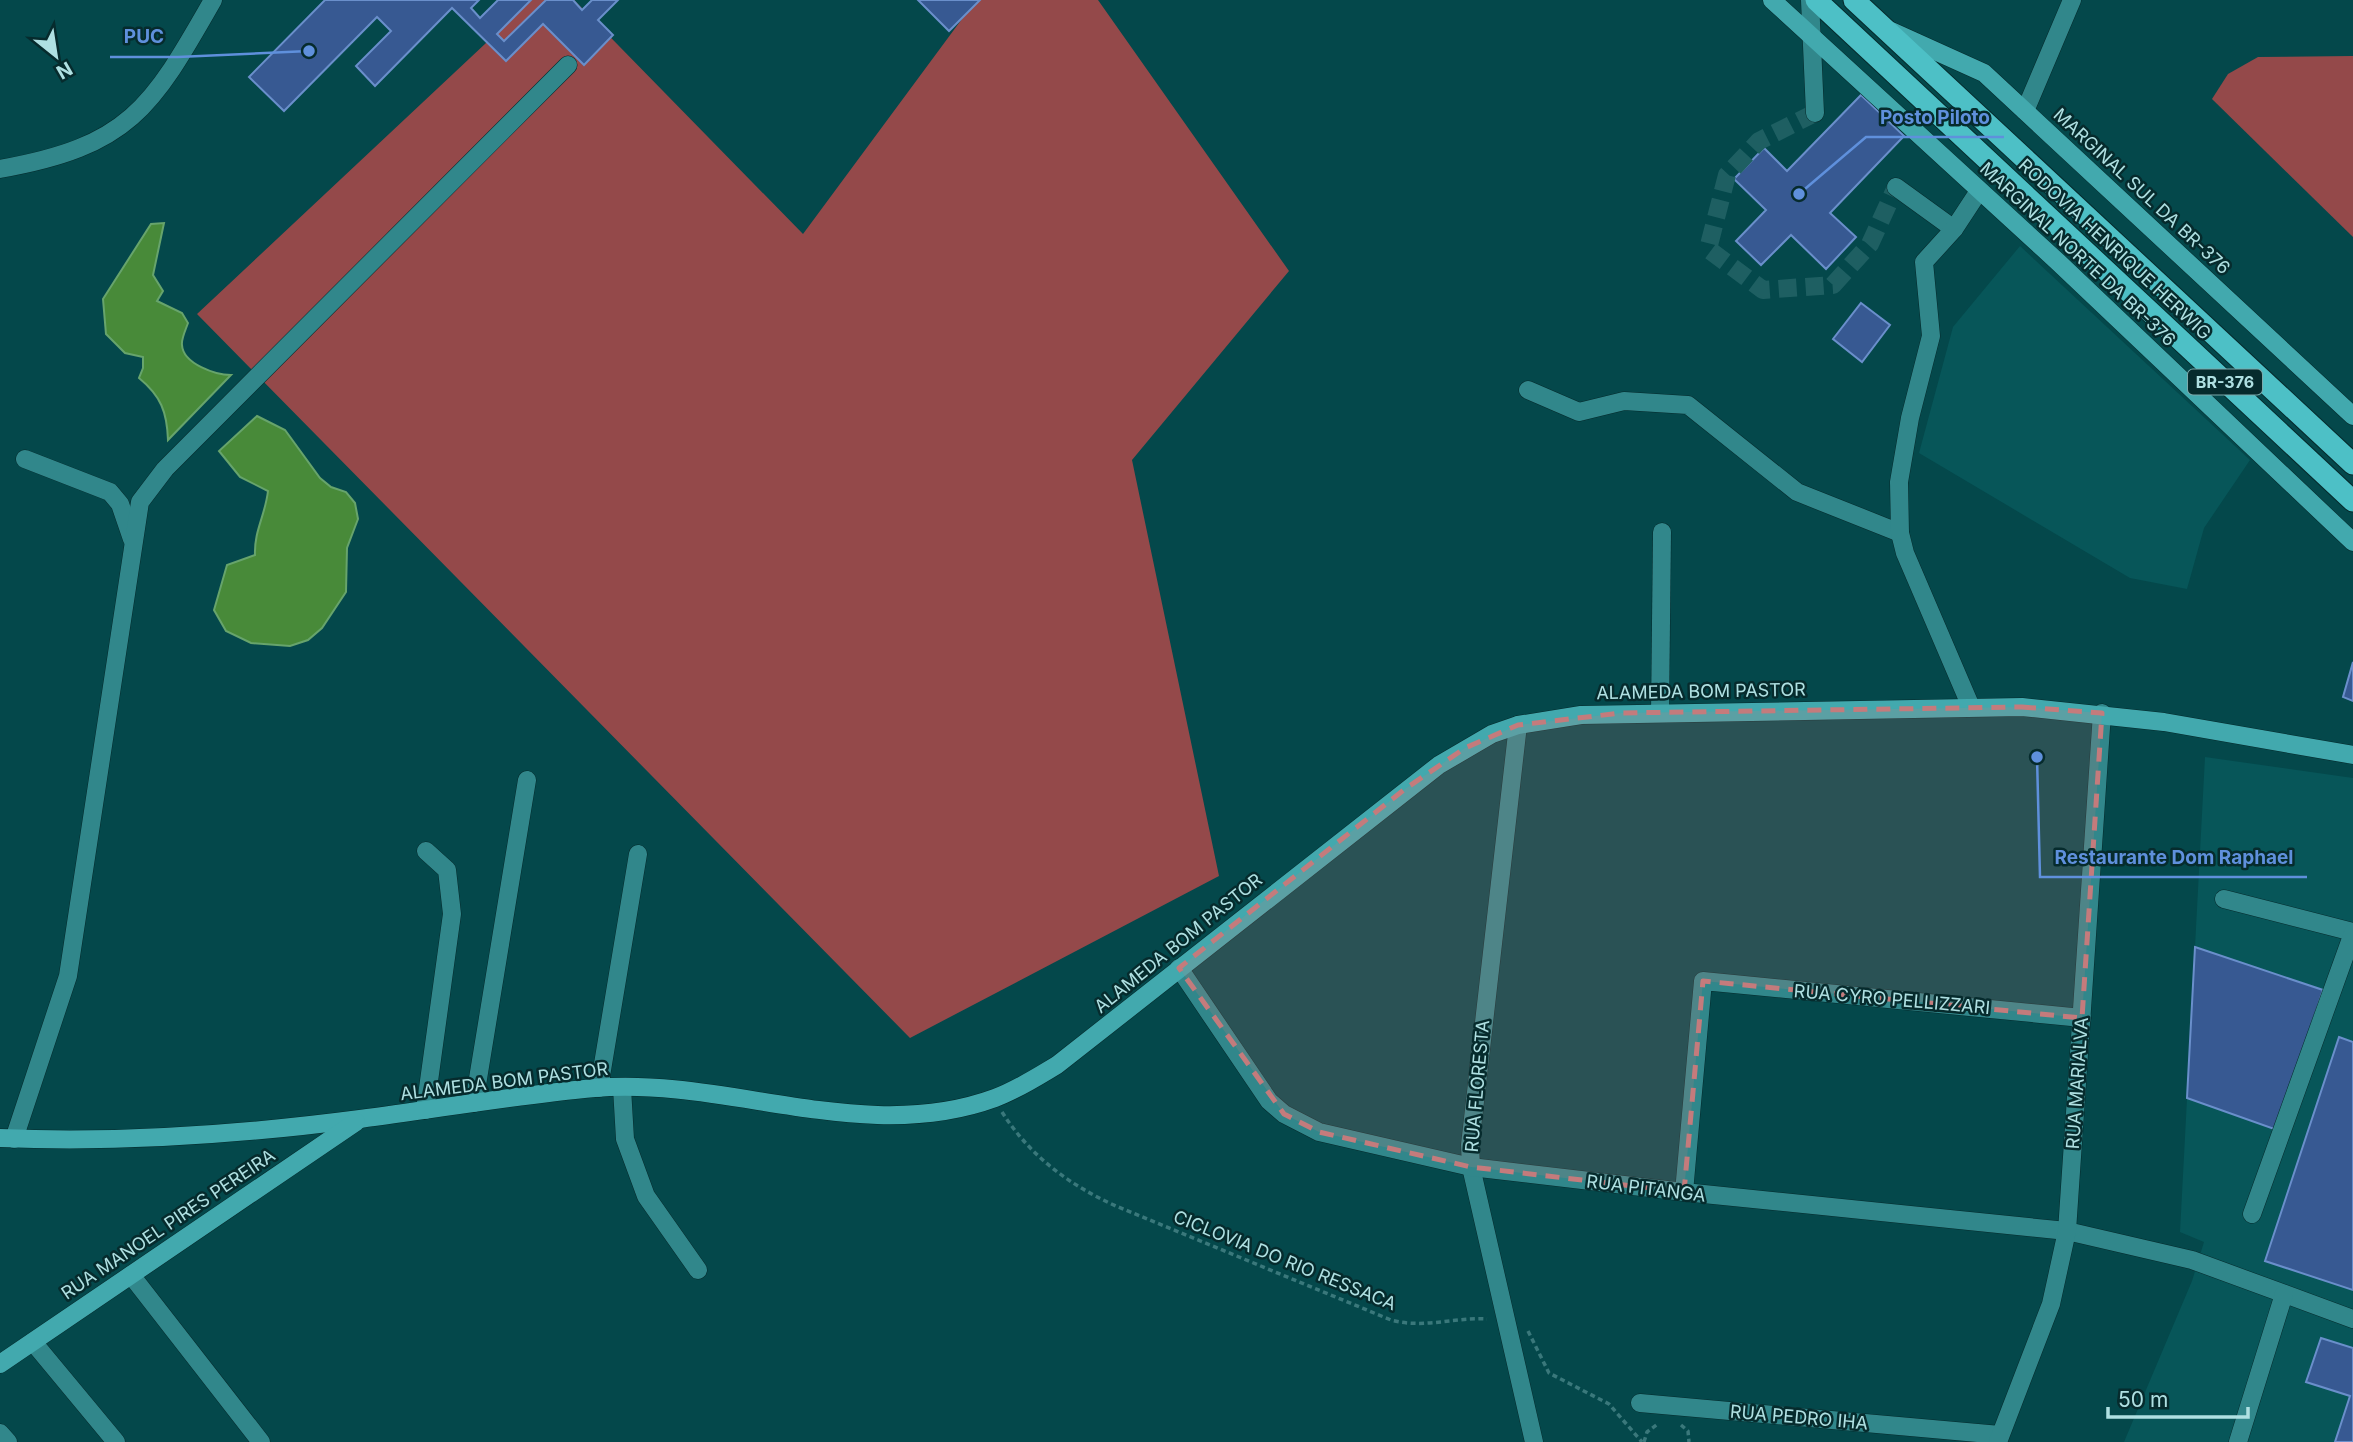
<svg xmlns="http://www.w3.org/2000/svg" width="2353" height="1442" viewBox="0 0 2353 1442" font-family="Inter,sans-serif">
<rect width="100%" height="100%" fill="#04484b"/>
<g fill="#075659">
<path d="M 2020,246 L 2250,460 L 2204,528 L 2187,589 L 2130,578 L 1919,453 L 1953,327 Z"/>
<path d="M 2205,757 L 2353,778 L 2353,1442 L 2124,1442 L 2192,1281 L 2204,1242 L 2180,1232 Z"/>
</g>
<g fill="#94494a">
<path d="M 532,0 L 574,0 L 803,234 L 976,0 L 1098,0 L 1289,271 L 1132,460 L 1219,876 L 910,1038 L 197,314 Z"/>
<path d="M 2353,56 L 2353,237 L 2212,99 L 2228,74 L 2258,57 Z"/>
</g>
<g fill="#488a39" stroke="#67a46c" stroke-width="2">
<path d="M 164,223 L 153,275 L 163,291 L 157,301 L 182,313 L 188,323 C 186,329 181,339 182,345 C 183,364 216,375 231,375 L 168,440 C 167,412 161,396 139,378 L 143,368 L 143,357 L 125,353 L 106,334 L 103,299 L 151,224 Z"/>
<path d="M 257,416 L 285,430 L 320,478 L 331,487 L 346,492 L 355,503 L 358,519 L 347,548 L 346,592 L 322,628 L 308,640 L 290,646 L 251,643 L 226,631 L 214,610 L 227,565 L 255,555 C 254,531 265,516 268,491 L 240,477 L 219,451 Z"/>
</g>
<g fill="#375992" stroke="#6a8fcb" stroke-width="2">
<path d="M 325,0 L 479,0 L 471,8 L 480,18 L 498,0 L 531,0 L 497,34 L 504,41 L 546,0 L 573,0 L 582,10 L 592,0 L 618,0 L 598,20 L 613,35 L 584,65 L 543,24 L 506,61 L 452,8 L 375,86 L 356,66 L 391,31 L 377,17 L 284,111 L 249,77 Z"/>
<path d="M 918,0 L 980,0 L 949,31 Z"/>
<path d="M 1861,95 L 1904,136 L 1830,213 L 1856,237 L 1826,269 L 1791,235 L 1761,265 L 1736,241 L 1766,210 L 1734,179 L 1764,148 L 1787,171 Z"/>
<path d="M 1861,303 L 1890,325 L 1862,362 L 1833,339 Z"/>
<path d="M 2353,662 L 2353,701 L 2343,697 Z"/>
<path d="M 2195,947 L 2323,990 L 2277,1130 L 2187,1098 Z"/>
<path d="M 2339,1037 L 2353,1042 L 2353,1290 L 2265,1261 Z"/>
<path d="M 2321,1338 L 2353,1348 L 2353,1442 L 2335,1442 L 2350,1396 L 2306,1382 Z"/>
</g>
<g fill="none" stroke-linecap="round" stroke-linejoin="round">
<path stroke="#1e5f62" stroke-width="18" stroke-dasharray="18 9" stroke-linecap="butt" d="M 1815,113 L 1759,141 L 1727,175 L 1708,249 L 1763,290 L 1833,285 L 1870,244 L 1896,187"/>
<defs>
<g id="minor">
<path d="M 1810,0 L 1815,113"/>
<path d="M 2025,111 L 2072,0"/>
<path d="M 0,169 C 129,146 151,109 213,0"/>
<path d="M 1896,187 L 1954,229"/>
<path d="M 1528,390 L 1579,412 L 1624,401 L 1688,405 L 1797,492 L 1900,533"/>
<path d="M 25,459 L 110,492 L 120,504 L 132,539"/>
<path d="M 1971,707 L 1905,553 L 1900,533 L 1899,482 L 1910,418 L 1931,336 L 1924,262 L 1954,229 L 1979,191"/>
<path d="M 1660,713 L 1662,532"/>
<path d="M 1518,725 L 1470,1145 L 1471,1167 L 1534,1442"/>
<path d="M 2224,899 L 2353,932"/>
<path d="M 1179,968 L 1269,1101 L 1284,1114 L 1319,1132 L 1471,1167 L 1684,1192 L 2067,1231 L 2192,1260 L 2353,1319"/>
<path d="M 599,1088 L 638,854"/>
<path d="M 622,1088 L 625,1139 L 646,1196 L 698,1270"/>
<path d="M 474,1103 L 527,780"/>
<path d="M 425,1110 L 452,914 L 447,870 L 426,851"/>
<path d="M 14,1139 L 68,976 L 140,502 L 165,469 L 568,65"/>
<path d="M 1684,1192 L 1703,981 L 2082,1018"/>
<path d="M 2252,1214 L 2353,933"/>
<path d="M 131,1275 L 261,1442"/>
<path d="M 33,1342 L 116,1442"/>
<path d="M 1640,1403 L 2000,1435"/>
<path d="M 0,1433 L 8,1442"/>
<path d="M 1998,1442 L 2051,1304 L 2067,1231 L 2102,713"/>
<path d="M 2238,1442 L 2284,1294"/>
</g>
<g id="major">
<path d="M 1772,0 L 2058,262 L 2353,542"/>
<path d="M 1891,31 L 1984,73 L 2353,416"/>
<path d="M 0,1138 C 115,1143 245,1134 360,1119 C 438,1109 516,1095 595,1088 C 729,1077 864,1146 995,1098 C 1017,1090 1037,1077 1057,1065 L 1439,765 L 1492,734 L 1518,725 L 1581,715 L 2022,707 L 2164,722 L 2353,755"/>
<path d="M 0,1364 L 356,1122"/>
</g>
<g id="highway">
<path d="M 1816,0 L 2353,501"/>
<path d="M 1854,0 L 2353,464"/>
</g>
</defs>
<use href="#minor" stroke="#062b2d" stroke-width="19"/>
<use href="#major" stroke="#062b2d" stroke-width="19"/>
<use href="#highway" stroke="#062b2d" stroke-width="23"/>
<g stroke="#3a787b" stroke-width="3.5" stroke-dasharray="5 3.5" stroke-linecap="butt">
<path d="M 1002,1112 C 1030,1156 1069,1185 1116,1206 L 1391,1320 C 1424,1329 1454,1317 1487,1319"/>
<path d="M 1528,1331 L 1549,1373 L 1609,1404 L 1642,1442"/>
<path d="M 1681,1425 L 1688,1431 L 1689,1442"/>
<path d="M 1644,1442 L 1647,1432 L 1659,1423"/>
</g>
<use href="#minor" stroke="#31878b" stroke-width="18"/>
<use href="#major" stroke="#42a9ae" stroke-width="18"/>
<use href="#highway" stroke="#4dc0c6" stroke-width="21"/>
</g>
<path fill="#c47b7c" fill-opacity="0.2" stroke="#c47b7c" stroke-width="5" stroke-dasharray="14 9" stroke-linejoin="round" d="M 2022,707 L 2102,713 L 2082,1018 L 1703,981 L 1684,1192 L 1471,1167 L 1319,1132 L 1284,1114 L 1179,968 L 1405,789 L 1465,748 L 1518,725 L 1621,713 Z"/>
<g text-anchor="middle" dominant-baseline="central" stroke-width="5" stroke-linejoin="round" paint-order="stroke">
<rect fill="#062b2d" stroke="#7caaac" stroke-width="2" x="2188" y="369.5" width="74" height="25" rx="5"/>
<g font-size="16" font-weight="bold" fill="#afe0e2">
<text x="2225" y="382">BR-376</text>
</g>
<g font-size="18" fill="#afe0e2" stroke="#062b2d">
<text transform="translate(2142 191) rotate(43)">MARGINAL SUL DA BR-376</text>
<text transform="translate(2115 249) rotate(43)">RODOVIA HENRIQUE HERWIG</text>
<text transform="translate(2078 254) rotate(43)">MARGINAL NORTE DA BR-376</text>
<text transform="translate(1701 691) rotate(-1)">ALAMEDA BOM PASTOR</text>
<text transform="translate(1178 943) rotate(-39)">ALAMEDA BOM PASTOR</text>
<text transform="translate(1892 999) rotate(5)">RUA CYRO PELLIZZARI</text>
<text transform="translate(504 1081) rotate(-7)">ALAMEDA BOM PASTOR</text>
<text transform="translate(2077 1083) rotate(-86)">RUA MARIALVA</text>
<text transform="translate(1477 1086) rotate(-85)">RUA FLORESTA</text>
<text transform="translate(1646 1188) rotate(7)">RUA PITANGA</text>
<text transform="translate(168 1224) rotate(-34)">RUA MANOEL PIRES PEREIRA</text>
<text transform="translate(1285 1260) rotate(22)">CICLOVIA DO RIO RESSACA</text>
<text transform="translate(1799 1417) rotate(5)">RUA PEDRO IHA</text>
</g>
</g>
<path fill="none" stroke="#5f90dc" stroke-width="2.5" d="M309 51L178 57H110M1799 194L1866 137H2004M2037 757L2040 877H2307"/>
<g fill="#5f90dc" stroke="#062b2d" stroke-width="2.5">
<circle cx="309" cy="51" r="7"/>
<circle cx="1799" cy="194" r="7"/>
<circle cx="2037" cy="757" r="7"/>
</g>
<g font-size="19" text-anchor="middle" font-weight="bold" fill="#5f90dc" stroke="#062b2d" stroke-width="5" stroke-linejoin="round" paint-order="stroke">
<text x="144" y="43">PUC</text>
<text x="1935" y="124">Posto Piloto</text>
<text x="2174" y="864">Restaurante Dom Raphael</text>
</g>
<g transform="translate(56 56) rotate(150)" stroke="#062b2d" stroke-width="5" paint-order="stroke">
<path d="M0-5L12 26L0 18L-12 26Z" fill="#afe0e2"/>
<text y="-10" font-size="19" font-weight="bold" text-anchor="middle" fill="#afe0e2">N</text>
</g>
<path d="M2108 1407v10h140v-10" fill="none" stroke="#afe0e2" stroke-width="3.5"/>
<text x="2118" y="1407" font-size="21" fill="#afe0e2" stroke="#062b2d" stroke-width="5" paint-order="stroke">50 m</text>
</svg>
